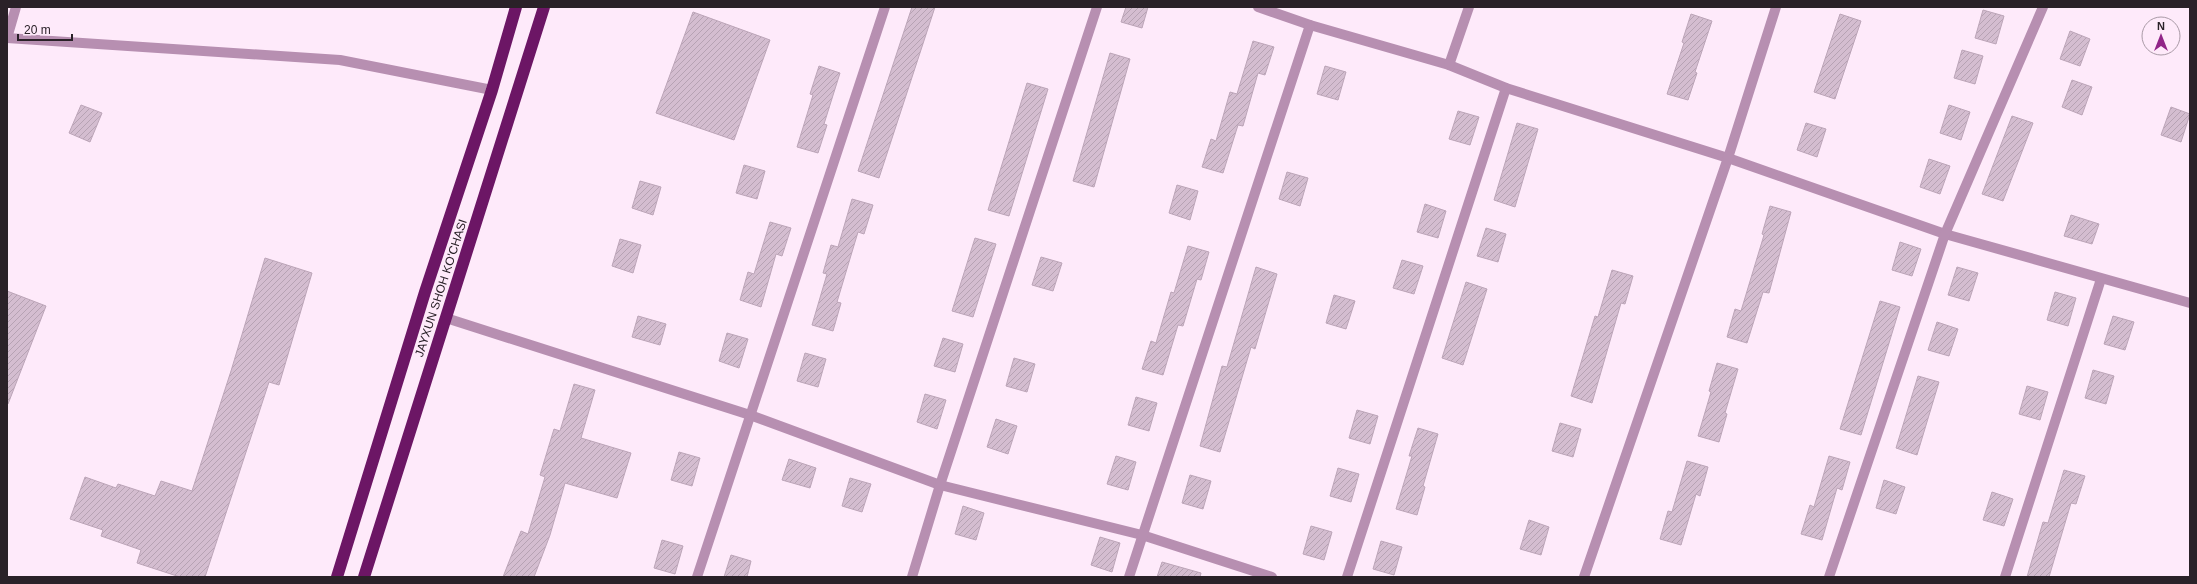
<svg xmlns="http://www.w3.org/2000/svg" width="2197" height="584" viewBox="0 0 2197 584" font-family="Helvetica,sans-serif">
<defs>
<pattern id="building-hatch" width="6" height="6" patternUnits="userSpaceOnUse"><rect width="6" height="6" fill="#d4bdd0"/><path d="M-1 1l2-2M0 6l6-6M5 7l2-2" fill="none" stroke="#b6a2b3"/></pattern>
</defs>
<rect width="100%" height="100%" fill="#feeafa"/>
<g fill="url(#building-hatch)" stroke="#bca5b8">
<path d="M 912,7 L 935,7 L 879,178 L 858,171 Z"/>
<path d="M 1126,7 L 1148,7 L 1142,28 L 1121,22 Z"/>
<path d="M 1983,10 L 2004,16 L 1996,44 L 1975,38 Z"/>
<path d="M 693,12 L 770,40 L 734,140 L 656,113 Z"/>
<path d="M 1691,14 L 1712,21 L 1695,72 L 1697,73 L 1688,100 L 1667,94 L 1684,43 L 1682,42 Z"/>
<path d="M 1840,14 L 1861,21 L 1835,99 L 1814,92 Z"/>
<path d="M 2070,31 L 2090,39 L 2080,66 L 2060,59 Z"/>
<path d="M 1253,41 L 1274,47 L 1265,75 L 1258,73 L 1243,126 L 1238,125 L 1223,173 L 1202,167 L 1211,139 L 1216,141 L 1230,92 L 1237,94 Z"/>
<path d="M 1962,50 L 1983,56 L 1975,84 L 1954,78 Z"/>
<path d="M 1110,53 L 1130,59 L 1094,187 L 1073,181 Z"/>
<path d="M 819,66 L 840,73 L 824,124 L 827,125 L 818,153 L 797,147 L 813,95 L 810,94 Z"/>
<path d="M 1325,66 L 1346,72 L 1338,100 L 1317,94 Z"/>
<path d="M 2072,80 L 2092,87 L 2082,115 L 2062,107 Z"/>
<path d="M 1027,83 L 1048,89 L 1009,216 L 988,210 Z"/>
<path d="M 81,105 L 102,113 L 90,142 L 69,133 Z"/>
<path d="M 1949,105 L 1970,112 L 1961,140 L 1940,133 Z"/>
<path d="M 2171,107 L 2190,114 L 2181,142 L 2161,135 Z"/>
<path d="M 1458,111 L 1479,117 L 1470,145 L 1449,139 Z"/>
<path d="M 2012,116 L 2033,123 L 2003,201 L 1982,194 Z"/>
<path d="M 1517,123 L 1538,129 L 1515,207 L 1494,200 Z"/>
<path d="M 1806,123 L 1826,129 L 1817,157 L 1797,150 Z"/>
<path d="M 1929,159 L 1950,166 L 1940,194 L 1920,187 Z"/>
<path d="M 744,165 L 765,171 L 757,199 L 736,193 Z"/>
<path d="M 1287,172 L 1308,178 L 1300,206 L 1279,199 Z"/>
<path d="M 640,181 L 661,187 L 653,215 L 632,208 Z"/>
<path d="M 1177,185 L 1198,191 L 1190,220 L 1169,213 Z"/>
<path d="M 852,199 L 873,205 L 864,234 L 858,232 L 837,302 L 841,303 L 833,331 L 812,325 L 827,274 L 823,273 L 831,245 L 838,247 Z"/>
<path d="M 1425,204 L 1446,211 L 1438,238 L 1417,232 Z"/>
<path d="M 1770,206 L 1791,212 L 1769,293 L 1763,292 L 1747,343 L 1727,337 L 1735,309 L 1741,311 L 1764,235 L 1762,234 Z"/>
<path d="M 2071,215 L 2099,224 L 2092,244 L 2064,236 Z"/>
<path d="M 770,222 L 791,228 L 782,256 L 776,254 L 761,307 L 740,300 L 748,272 L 754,274 Z"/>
<path d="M 1486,228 L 1506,234 L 1498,262 L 1477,256 Z"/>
<path d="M 975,238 L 996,244 L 973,317 L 952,311 Z"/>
<path d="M 620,239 L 641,245 L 633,273 L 612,266 Z"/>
<path d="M 1900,242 L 1921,249 L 1912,276 L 1892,270 Z"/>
<path d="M 1188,246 L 1209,252 L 1201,280 L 1197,279 L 1183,326 L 1178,325 L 1163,375 L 1142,369 L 1151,341 L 1156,343 L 1171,292 L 1174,293 Z"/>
<path d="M 1041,257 L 1062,263 L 1053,291 L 1032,285 Z"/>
<path d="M 265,258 L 312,273 L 279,385 L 269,382 L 205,577 L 180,577 L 137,563 L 141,550 L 101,536 L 103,530 L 70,519 L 85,477 L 116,488 L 118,484 L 155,496 L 161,481 L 192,491 L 231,371 Z"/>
<path d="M 1402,260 L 1423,266 L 1414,294 L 1393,288 Z"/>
<path d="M 1256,267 L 1277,274 L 1255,349 L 1251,347 L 1220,452 L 1200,446 L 1222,366 L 1227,367 Z"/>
<path d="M 1957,267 L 1978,273 L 1969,301 L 1948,295 Z"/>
<path d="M 1612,270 L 1633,276 L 1625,304 L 1621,303 L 1592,403 L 1571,396 L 1595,316 L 1598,317 Z"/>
<path d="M 1466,282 L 1487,289 L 1463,365 L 1442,358 Z"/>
<path d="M 7,291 L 46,306 L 8,404 L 7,404 Z"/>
<path d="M 2055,292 L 2076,298 L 2068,326 L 2047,320 Z"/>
<path d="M 1334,295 L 1355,301 L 1346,329 L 1326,323 Z"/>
<path d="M 1880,301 L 1900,307 L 1861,435 L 1840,429 Z"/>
<path d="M 638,316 L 666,324 L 660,345 L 632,337 Z"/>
<path d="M 2113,316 L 2134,322 L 2125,350 L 2104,344 Z"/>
<path d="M 1937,322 L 1958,329 L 1949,356 L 1928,350 Z"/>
<path d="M 727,333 L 748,339 L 739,368 L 719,361 Z"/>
<path d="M 943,338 L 963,344 L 955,372 L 934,366 Z"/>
<path d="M 805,353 L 826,359 L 818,387 L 797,381 Z"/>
<path d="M 1014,358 L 1035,364 L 1027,392 L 1006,386 Z"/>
<path d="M 1717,363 L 1738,369 L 1725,413 L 1727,414 L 1719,442 L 1698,436 L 1711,392 L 1709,391 Z"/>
<path d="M 2093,370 L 2114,376 L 2106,404 L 2085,398 Z"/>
<path d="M 1918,376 L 1939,382 L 1917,455 L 1896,448 Z"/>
<path d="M 574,384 L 595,390 L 581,438 L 631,453 L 617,498 L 565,483 L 550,535 L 534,577 L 503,577 L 521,531 L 528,534 L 545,477 L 540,475 L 554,429 L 560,431 Z"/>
<path d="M 2027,386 L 2048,392 L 2040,420 L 2019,414 Z"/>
<path d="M 925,394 L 946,400 L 937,429 L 917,422 Z"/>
<path d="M 1136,397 L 1157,403 L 1149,431 L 1128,425 Z"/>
<path d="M 1357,410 L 1378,416 L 1370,444 L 1349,438 Z"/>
<path d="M 996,419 L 1017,426 L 1008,454 L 987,447 Z"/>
<path d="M 1560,423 L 1581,429 L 1573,457 L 1552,451 Z"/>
<path d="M 1418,428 L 1438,434 L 1423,486 L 1425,487 L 1417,515 L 1396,509 L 1412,456 L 1409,456 Z"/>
<path d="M 679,452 L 700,458 L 692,486 L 671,480 Z"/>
<path d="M 1116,456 L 1136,462 L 1128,490 L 1107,484 Z"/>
<path d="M 1829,456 L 1850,462 L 1842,490 L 1837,488 L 1822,540 L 1801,534 L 1810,505 L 1814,507 Z"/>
<path d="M 789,459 L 816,468 L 810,488 L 782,480 Z"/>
<path d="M 1687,461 L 1708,467 L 1700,496 L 1696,494 L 1681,545 L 1660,539 L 1668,511 L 1672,512 Z"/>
<path d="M 1338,468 L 1359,474 L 1351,502 L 1330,496 Z"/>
<path d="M 2064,470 L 2085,476 L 2076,504 L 2071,503 L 2049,577 L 2027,577 L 2043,522 L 2048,523 Z"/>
<path d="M 1190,475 L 1211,481 L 1203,509 L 1182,503 Z"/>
<path d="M 850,478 L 871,484 L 862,512 L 842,506 Z"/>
<path d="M 1884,480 L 1905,487 L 1896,514 L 1876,508 Z"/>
<path d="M 1992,492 L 2013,499 L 2004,526 L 1983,520 Z"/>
<path d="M 963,506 L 984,513 L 976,540 L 955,534 Z"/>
<path d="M 1529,520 L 1549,527 L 1541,555 L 1520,549 Z"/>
<path d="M 1311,526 L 1332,532 L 1324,560 L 1303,554 Z"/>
<path d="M 1100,537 L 1120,543 L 1112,572 L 1091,565 Z"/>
<path d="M 662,540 L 683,546 L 675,574 L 654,568 Z"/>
<path d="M 1381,541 L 1402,547 L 1394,575 L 1373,569 Z"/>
<path d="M 731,555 L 751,561 L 747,577 L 724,577 Z"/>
<path d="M 1162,562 L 1201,573 L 1200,577 L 1157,577 Z"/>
</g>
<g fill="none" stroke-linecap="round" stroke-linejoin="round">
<g stroke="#b78fb1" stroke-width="10">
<path d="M 1258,7 L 1310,25 L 1449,65 L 1506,88 L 1728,158 L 1945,234 L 2190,303"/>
<path d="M 7,38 L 340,60 L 492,90"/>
<path d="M 7,38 L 16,7"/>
<path d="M 1449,65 L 1469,7"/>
<path d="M 446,318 L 750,415 L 940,485 L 1142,535 L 1272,577"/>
<path d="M 697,577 L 885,7"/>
<path d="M 912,577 L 940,485 L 1097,7"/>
<path d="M 1129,577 L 1310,25"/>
<path d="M 1347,577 L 1506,88"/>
<path d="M 1584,577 L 1728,158 L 1776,7"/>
<path d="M 1829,577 L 1945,234 L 2043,7"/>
<path d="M 2005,577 L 2101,279"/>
</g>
<g stroke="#6c1665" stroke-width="12">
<path d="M 337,577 L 425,292 L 492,90 L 516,7"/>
<path d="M 364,577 L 544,7"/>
</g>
</g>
<g text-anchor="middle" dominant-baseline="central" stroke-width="4" stroke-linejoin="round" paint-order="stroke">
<g font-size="12" fill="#2a2128" stroke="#feeafa">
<text transform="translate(441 288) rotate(-72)">JAYXUN SHOH KO'CHASI</text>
</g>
</g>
<rect width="2197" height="584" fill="none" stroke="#2a2128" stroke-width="16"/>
<g transform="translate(2161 36)"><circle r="19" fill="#feeafa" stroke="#a99aa6"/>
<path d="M0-3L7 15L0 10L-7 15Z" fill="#912588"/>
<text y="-6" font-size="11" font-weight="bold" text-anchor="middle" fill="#2a2128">N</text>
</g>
<path d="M18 34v6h54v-6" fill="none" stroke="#2a2128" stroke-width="2"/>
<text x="24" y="34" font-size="12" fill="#2a2128" stroke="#feeafa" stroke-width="3" paint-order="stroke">20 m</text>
</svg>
